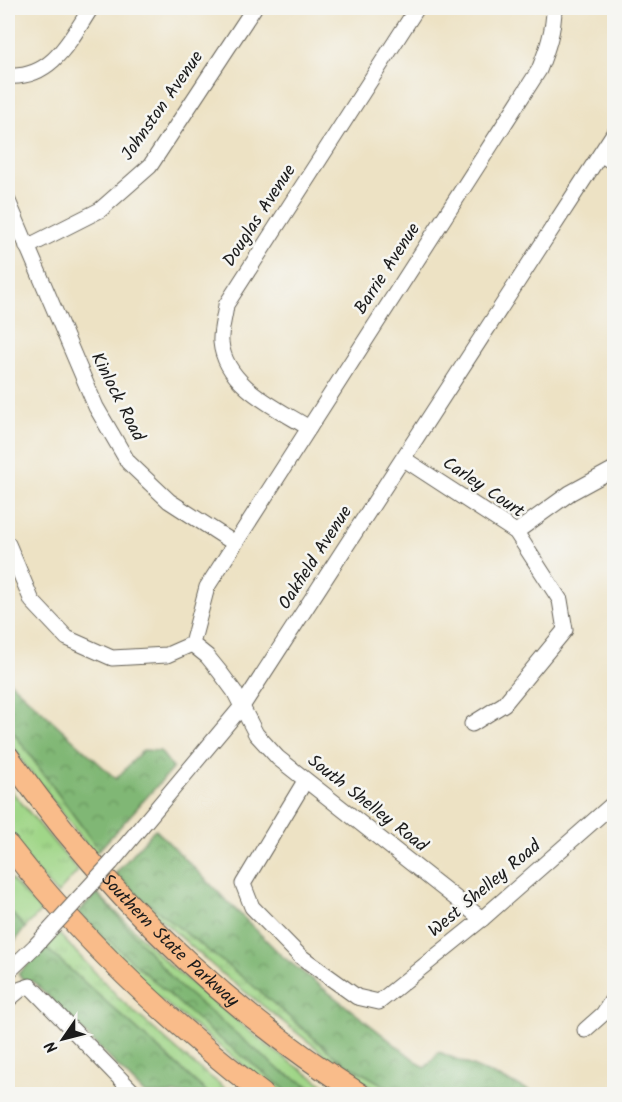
<svg xmlns="http://www.w3.org/2000/svg" width="622" height="1102" viewBox="0 0 622 1102" font-family="Kalam,sans-serif">
<defs>
<pattern id="grass-tufts" width="24" height="20" patternUnits="userSpaceOnUse" patternTransform="scale(1.5)"><rect width="24" height="20" fill="#a0d688"/><path d="M3 7l-1-3M5 7V3M7 7l1-3M15 17l-1-3M17 17v-4M19 17l1-3" fill="none" stroke="#89b775"/></pattern>
<pattern id="forest-crowns" width="20" height="18" patternUnits="userSpaceOnUse" patternTransform="scale(1.5)"><rect width="20" height="18" fill="#80b774"/><path d="M2 6a3 3 0 1 1 6 0M12 15a3 3 0 1 1 6 0" fill="none" stroke="#68945e"/></pattern>
</defs>
<rect width="100%" height="100%" fill="#f6f6f2"/>
<filter id="ink" filterUnits="userSpaceOnUse"><feTurbulence type="fractalNoise" baseFrequency=".0167" numOctaves="2"/><feDisplacementMap in="SourceGraphic" scale="12" xChannelSelector="R" yChannelSelector="G"/><feConvolveMatrix kernelMatrix="1 2 1 2 8 2 1 2 1" color-interpolation-filters="sRGB"/></filter>
<filter id="wash" filterUnits="userSpaceOnUse"><feTurbulence type="fractalNoise" baseFrequency=".008" numOctaves="4" result="noise"/><feDisplacementMap in="SourceGraphic" scale="24" xChannelSelector="R" yChannelSelector="G"/><feGaussianBlur stdDeviation="1.35" result="paint"/><feColorMatrix in="noise" values="0 0 0 0 0 0 0 0 0 0 0 0 0 0 0 0 0 1.4 0 .05"/><feComposite in="paint" operator="in"/></filter>
<g filter="url(#wash)">
<rect width="100%" height="100%" fill="#ede2c4"/>
<g fill="url(#grass-tufts)" stroke="#5e7952" stroke-width="1.5">
<path d="M 8,725 L 99,850 L 94,854 L 24,764 L 8,738 Z"/>
<path d="M 8,787 L 78,871 L 57,894 L 35,870 L 8,834 Z"/>
<path d="M 116,873 L 140,897 L 251,984 L 338,1059 L 399,1094 L 385,1094 L 352,1076 L 220,972 L 112,876 Z"/>
<path d="M 8,876 L 41,911 L 25,928 L 8,909 Z"/>
<path d="M 97,893 L 168,964 L 270,1048 L 337,1094 L 280,1094 L 155,995 L 78,913 Z"/>
<path d="M 59,934 L 122,1001 L 192,1063 L 233,1094 L 209,1094 L 46,948 Z"/>
</g>
<g fill="url(#forest-crowns)" stroke="#4e6a48" stroke-width="1.5">
<path d="M 8,680 L 116,779 L 143,750 L 160,751 L 173,768 L 99,850 L 8,725 Z"/>
<path d="M 155,829 L 282,956 L 425,1068 L 439,1052 L 538,1094 L 399,1094 L 338,1059 L 251,984 L 140,897 L 116,873 Z"/>
<path d="M 97,893 L 179,986 L 281,1071 L 324,1094 L 291,1094 L 210,1031 L 78,913 Z"/>
<path d="M 8,909 L 25,928 L 8,950 Z"/>
<path d="M 46,948 L 209,1094 L 145,1094 L 34,982 L 24,980 L 18,974 Z"/>
</g>
</g>
<g filter="url(#ink)">
<g fill="none" stroke-linecap="round" stroke-linejoin="round">
<defs>
<g id="minor">
<path d="M 8,76 C 52,79 70,40 91,8"/>
<path d="M 601,154 L 614,163"/>
<path d="M 8,201 L 96,407 L 128,462 L 169,501 L 234,543"/>
<path d="M 27,247 L 100,210 L 150,166 L 254,8"/>
<path d="M 309,428 C 277,408 225,386 221,342 C 220,331 225,316 226,305 L 417,8"/>
<path d="M 404,459 L 516,532 L 560,600 L 565,630 L 504,704 L 472,724"/>
<path d="M 516,532 L 570,493 L 614,469"/>
<path d="M 8,544 L 32,601 L 67,638 L 112,658 L 167,655 L 192,644"/>
<path d="M 305,781 L 243,884 L 252,907 L 300,956 L 357,997 L 379,1002 L 482,919 L 614,803"/>
<path d="M 111,863 L 243,705 L 614,133"/>
<path d="M 482,919 L 278,758 L 256,734 L 234,691 L 220,672 L 207,656 L 192,644 L 207,587 L 539,70 C 547,50 554,30 554,8"/>
<path d="M 8,972 L 35,946"/>
<path d="M 8,1000 L 21,989 L 30,986 L 135,1094"/>
<path d="M 585,1030 L 603,1014 L 614,997"/>
</g>
<g id="highway">
<path id="s1" d="M 8,756 C 103,890 221,1006 360,1094"/>
<path d="M 8,845 C 81,939 168,1021 263,1094"/>
</g>
</defs>
<use href="#minor" stroke="#656157" stroke-width="17"/>
<use href="#highway" stroke="#656157" stroke-width="23"/>
<use href="#minor" stroke="#fff" stroke-width="15"/>
<use href="#highway" stroke="#f9bc8a" stroke-width="21"/>
<defs>
<path id="minor-bridge" d="M 35,946 L 111,863"/>
</defs>
<use href="#minor-bridge" stroke="#656157" stroke-width="17" stroke-linecap="butt"/>
<use href="#minor-bridge" stroke="#fff" stroke-width="15"/>
</g>
</g>
<g text-anchor="middle" dominant-baseline="central" stroke-width="5" stroke-linejoin="round" paint-order="stroke">
<g font-size="18" fill="#1c1c1c" stroke="#f6f6f2">
<text transform="translate(163 106) rotate(-55)">Johnston Avenue</text>
<text transform="translate(260 216) rotate(-57)">Douglas Avenue</text>
<text transform="translate(388 269) rotate(-57)">Barrie Avenue</text>
<text transform="translate(117 397) rotate(63)">Kinlock Road</text>
<text transform="translate(483 488) rotate(34)">Carley Court</text>
<text transform="translate(316 558) rotate(-57)">Oakfield Avenue</text>
<text transform="translate(367 804) rotate(38)">South Shelley Road</text>
<text transform="translate(485 889) rotate(-40)">West Shelley Road</text>
<text stroke="none"><textPath href="#s1" startOffset="246">Southern State Parkway</textPath></text>
</g>
</g>
<rect width="622" height="1102" fill="none" stroke="#f6f6f2" stroke-width="30"/>
<g transform="translate(63 1039) rotate(235)" stroke="#f6f6f2" stroke-width="4.5" paint-order="stroke">
<path d="M0-4.5L10 22L0 15L-10 22Z" fill="#1c1c1c"/>
<text y="-9" font-size="16" font-weight="bold" text-anchor="middle" fill="#1c1c1c">N</text>
</g>
</svg>
